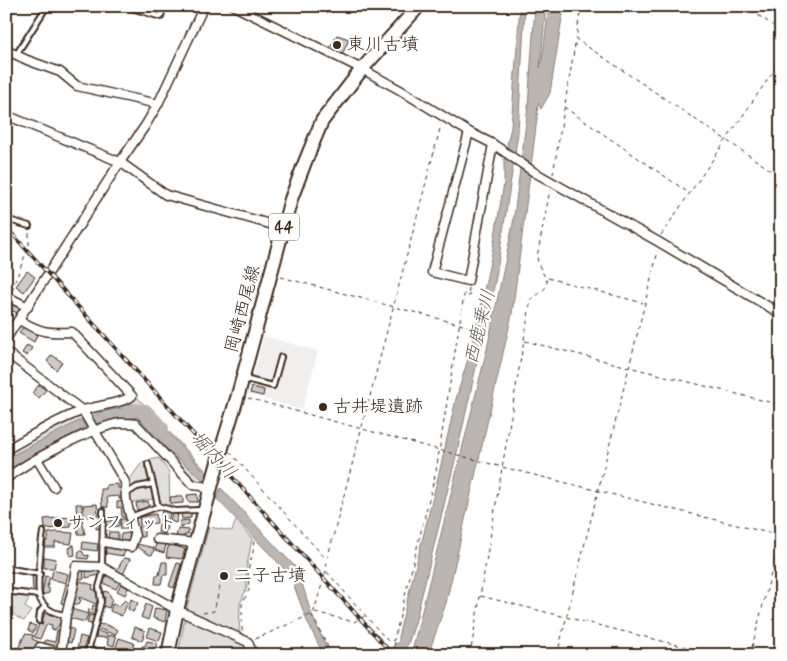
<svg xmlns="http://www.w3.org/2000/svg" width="787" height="661" viewBox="0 0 787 661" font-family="Mynerve,'Klee One',sans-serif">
<rect width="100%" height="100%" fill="#fff"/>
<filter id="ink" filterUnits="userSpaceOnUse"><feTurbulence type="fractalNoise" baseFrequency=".02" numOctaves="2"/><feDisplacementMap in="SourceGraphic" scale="10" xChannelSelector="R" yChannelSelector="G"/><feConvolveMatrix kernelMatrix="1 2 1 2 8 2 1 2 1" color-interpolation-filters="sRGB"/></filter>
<g filter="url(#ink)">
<path fill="#f1efee" d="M 264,336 L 318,351 L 302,410 L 248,394 Z"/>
<g fill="#e2e0de" stroke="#8e857e">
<path d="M 137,397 L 207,472 L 203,484 L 187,473 L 137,420 L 127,420 L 99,425 L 32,459 L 6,475 L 6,454 L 28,441 L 79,417 L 113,405 L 130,403 Z"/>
<path d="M 159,458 L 169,472 L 170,507 L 159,504 L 158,498 L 128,503 L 126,485 L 142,462 Z"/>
<path d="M 236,520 L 252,539 L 246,570 L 247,587 L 240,604 L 239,636 L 186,611 L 209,527 L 232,531 Z"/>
<path d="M 6,593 L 29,596 L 29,599 L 25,607 L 31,611 L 24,621 C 14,616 11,614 10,602 L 6,601 Z"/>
<path d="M 185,618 L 238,641 L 244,645 L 248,655 L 185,655 L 179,651 Z"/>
</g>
<g fill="#bcb6b3" stroke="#887e77">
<path d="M 520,6 L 525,6 L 518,133 L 496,277 L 458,448 L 415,623 L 408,644 L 400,655 L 398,655 L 391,648 L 399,642 L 399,633 L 441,465 L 456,399 L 467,362 L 478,318 L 492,253 L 504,183 L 504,159 L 511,127 Z"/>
<path d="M 535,6 L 546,6 L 540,68 L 542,61 L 549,6 L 564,6 L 550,93 L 541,109 L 538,102 L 537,119 L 512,314 L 446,603 L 428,655 L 411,655 L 487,349 L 513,224 L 528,107 Z"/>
<path d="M 132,406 L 141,408 L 162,426 L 208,475 L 206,482 L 169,451 L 138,417 L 94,424 L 90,417 L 106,411 Z"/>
<path d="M 81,420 L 86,427 L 38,453 L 6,472 L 6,460 L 11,456 Z"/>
<path d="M 221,488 L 298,570 L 311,613 L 330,655 L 323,654 L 307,621 L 290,575 L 216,498 Z"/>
</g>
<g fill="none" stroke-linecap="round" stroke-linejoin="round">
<path stroke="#887e77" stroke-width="2" d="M 388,655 L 394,649"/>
<path stroke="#bcb6b3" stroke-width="12" d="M 128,409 L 146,410 L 163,428"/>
</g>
<g fill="#cfcac7" stroke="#3b2a1e">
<path d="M 337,35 L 349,39 L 342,55 L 330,48 Z"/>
<path d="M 27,271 L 35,277 L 24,292 L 16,286 Z"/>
<path d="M 7,302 L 20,308 L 18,313 L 6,309 Z"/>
<path d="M 23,327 L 37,335 L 34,342 L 19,333 Z"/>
<path d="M 27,345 L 32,348 L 27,356 L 22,353 Z"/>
<path d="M 52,355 L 62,362 L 56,370 L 47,361 Z"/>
<path d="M 39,385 L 46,390 L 39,398 L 32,393 Z"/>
<path d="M 252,387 L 264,390 L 263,396 L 250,393 Z"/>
<path d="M 118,484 L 118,488 L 121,488 L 124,499 L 119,499 L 119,496 L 107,497 L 108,507 L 102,507 L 101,489 L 106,489 L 106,485 Z"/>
<path d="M 197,494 L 198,502 L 188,502 L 187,495 Z"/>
<path d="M 183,496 L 183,503 L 171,504 L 170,497 Z"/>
<path d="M 124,501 L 127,517 L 122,517 L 121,507 L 117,508 L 117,502 Z"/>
<path d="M 148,501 L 149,508 L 137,510 L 136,503 Z"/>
<path d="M 76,504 L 82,504 L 82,517 L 77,518 Z"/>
<path d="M 97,504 L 98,516 L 84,517 L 83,505 Z"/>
<path d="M 162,510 L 170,513 L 168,522 L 160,521 Z"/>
<path d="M 172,513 L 178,515 L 176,523 L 170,521 Z"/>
<path d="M 181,513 L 191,513 L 191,518 L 182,519 Z"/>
<path d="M 156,514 L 157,523 L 144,524 L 144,537 L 138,537 L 135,527 L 140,527 L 139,517 Z"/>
<path d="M 71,517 L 71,527 L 45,529 L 44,519 Z"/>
<path d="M 77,519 L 82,519 L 85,534 L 78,534 Z"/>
<path d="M 119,519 L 119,526 L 110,527 L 110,530 L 106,530 L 105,522 Z"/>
<path d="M 120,519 L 128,519 L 129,529 L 121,529 Z"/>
<path d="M 101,520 L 101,528 L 96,529 L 96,521 Z"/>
<path d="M 189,520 L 189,524 L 180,528 L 180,521 Z"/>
<path d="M 159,524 L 167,526 L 165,534 L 158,532 Z"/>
<path d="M 178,529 L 189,530 L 188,534 L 181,537 L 176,537 Z"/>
<path d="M 57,532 L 73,533 L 71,544 L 55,542 L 55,547 L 45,547 L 46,541 L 48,540 L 48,533 Z"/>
<path d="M 109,532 L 118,532 L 118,540 L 108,541 Z"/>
<path d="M 130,533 L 130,542 L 120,543 L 121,534 Z"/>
<path d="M 83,542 L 98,544 L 97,551 L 82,549 Z"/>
<path d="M 156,542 L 166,544 L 164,553 L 155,550 Z"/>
<path d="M 137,544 L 154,548 L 153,554 L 150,555 L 137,547 Z"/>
<path d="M 72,545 L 74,545 L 75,555 L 70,556 L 69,548 L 72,547 Z"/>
<path d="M 172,545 L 185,549 L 182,559 L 166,557 L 168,547 Z"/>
<path d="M 105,547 L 113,547 L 119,549 L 119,548 L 126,549 L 123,556 L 105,553 Z"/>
<path d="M 79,551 L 82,551 L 85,556 L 89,555 L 88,559 L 78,558 Z"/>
<path d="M 44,557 L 56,559 L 54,568 L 44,568 Z"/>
<path d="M 124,558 L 130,559 L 122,577 L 115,573 Z"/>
<path d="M 162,562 L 167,562 L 167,575 L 163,575 L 161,584 L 155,584 L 156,575 L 159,575 Z"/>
<path d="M 177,563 L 181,564 L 174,588 L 169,586 Z"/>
<path d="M 77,569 L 83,569 L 84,579 L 78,579 Z"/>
<path d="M 86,569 L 99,569 L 100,575 L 86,578 Z"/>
<path d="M 53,570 L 68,574 L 66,583 L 51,579 Z"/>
<path d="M 32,575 L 37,575 L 37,593 L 33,592 Z"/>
<path d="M 107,575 L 120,582 L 116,589 L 103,583 Z"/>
<path d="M 45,576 L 50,577 L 47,587 L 49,588 L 49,593 L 42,595 Z"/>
<path d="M 80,581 L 93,585 L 92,589 L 96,590 L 98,598 L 96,604 L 79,597 L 79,599 L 81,600 L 79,604 L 70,604 L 76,584 L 79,585 Z"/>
<path d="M 66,584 L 71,585 L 66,604 L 61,603 Z"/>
<path d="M 121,584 L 128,588 L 125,595 L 117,591 Z"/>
<path d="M 103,591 L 108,592 L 112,599 L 109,608 L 103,606 L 105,597 L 103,596 Z"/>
<path d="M 131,599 L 138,603 L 133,612 L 128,609 Z"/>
<path d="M 125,600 L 128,602 L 122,616 L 110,611 L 112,604 L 119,606 Z"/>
<path d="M 146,604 L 152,607 L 148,620 L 141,617 Z"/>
<path d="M 93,605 L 97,606 L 95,615 L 88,613 L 89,609 L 92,610 Z"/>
<path d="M 155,608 L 167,610 L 165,622 L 153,618 Z"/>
<path d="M 71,609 L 88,614 L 85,622 L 70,618 L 70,628 L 74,630 L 71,643 L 66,641 L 68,631 L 67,630 L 69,617 Z"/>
<path d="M 45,613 L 62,618 L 60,623 L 55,630 L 51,629 L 52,625 L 47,624 L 40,639 L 34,637 L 39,624 L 43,625 L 42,621 Z"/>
<path d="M 89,615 L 94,616 L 92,624 L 87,623 Z"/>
<path d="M 30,624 L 36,626 L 33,633 L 28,630 Z"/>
<path d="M 99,624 L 103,625 L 104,624 L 118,630 L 115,635 L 97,628 Z"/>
<path d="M 135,627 L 145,631 L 142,641 L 132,637 Z"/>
<path d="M 150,628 L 162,632 L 159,641 L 147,637 Z"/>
<path d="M 57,630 L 61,630 L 58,648 L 44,646 L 45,640 L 55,642 Z"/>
<path d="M 97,631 L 107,634 L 107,638 L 96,637 Z"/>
<path d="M 25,634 L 33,635 L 32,639 L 39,642 L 35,651 L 25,648 L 24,651 L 18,649 Z"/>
<path d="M 109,635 L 116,637 L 114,646 L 107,644 Z"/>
<path d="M 80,636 L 87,638 L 83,650 L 77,649 Z"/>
<path d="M 119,638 L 134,643 L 131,655 L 115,650 Z"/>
<path d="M 147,641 L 157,643 L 154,653 L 142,649 L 142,646 L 145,646 Z"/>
<path d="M 96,647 L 102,648 L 101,655 L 93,654 L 94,648 Z"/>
<path d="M 104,647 L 110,648 L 110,651 L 113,651 L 113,655 L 103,655 Z"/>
</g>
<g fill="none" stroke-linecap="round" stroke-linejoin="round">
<defs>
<g id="lane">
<path d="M 105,6 L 108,8 L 111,6"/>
<path d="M 125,6 L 161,17 L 163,6"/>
<path d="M 16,55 L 47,6"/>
<path d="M 6,219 L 29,226"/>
<path d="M 245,379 L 273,386 L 281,357"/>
<path d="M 148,464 L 153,484"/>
<path d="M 126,494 L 137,487 L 153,484 L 158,506 L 175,511 L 199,510 L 203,511"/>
<path d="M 130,517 L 157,507 L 158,506"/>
<path d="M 43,532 C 41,544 36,590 40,599 C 45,609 55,614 66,615"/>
<path d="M 6,568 L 40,574"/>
<path d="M 12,592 L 39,595"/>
<path d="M 39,621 L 40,612 L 45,606"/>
<path d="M 16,651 L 28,655"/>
<path d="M 87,655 L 101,602 L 99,587 L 103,573 L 102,567 L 103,511"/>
</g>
<g id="street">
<path d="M 234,6 L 362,69 L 400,90 L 469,132 L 493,144 L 534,172 L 657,241 L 781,314"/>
<path d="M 6,50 L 27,60 L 60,72 L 77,86 L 158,104"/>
<path d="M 6,115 L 120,162 L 166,195 L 284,228"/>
<path d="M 469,132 L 432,272 L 468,281 L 493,144"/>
<path d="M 6,296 L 28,307"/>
<path d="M 6,339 L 120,162 L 145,126 L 158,104 L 204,6"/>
<path d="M 6,352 L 83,411 L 125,482 L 126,499 L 135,536 L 131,547 L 104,542"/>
<path d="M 6,450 C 30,436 57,420 84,410 C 96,406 124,403 132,396 L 72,332 C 48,333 42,333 21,321"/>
<path d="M 37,459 L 54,487"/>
<path d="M 6,479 C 26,462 95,426 121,423 C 126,423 131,423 136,424 L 193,485 L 202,486 L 210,491"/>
<path d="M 157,539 L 196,543"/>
<path d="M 61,653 L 66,615 L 73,588 L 76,566 L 102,567 L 177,610 L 248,642 L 253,655"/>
<path d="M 37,655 L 40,647 L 69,655"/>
</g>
<path id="primary" d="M 168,655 L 177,610 L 223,444 L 238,395 L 291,199 L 305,162 L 322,121 L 362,69 L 419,6"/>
</defs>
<use href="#lane" stroke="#3b2a1e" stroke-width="8"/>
<use href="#street" stroke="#3b2a1e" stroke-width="11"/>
<use href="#primary" stroke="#3b2a1e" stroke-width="16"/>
<g stroke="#3b2a1e" stroke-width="1" stroke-dasharray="4 4" stroke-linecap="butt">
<path d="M 581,6 L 576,39 L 781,177"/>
<path d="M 745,6 L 781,31"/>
<path d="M 564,107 L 689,193"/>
<path d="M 553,174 L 576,39"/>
<path d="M 661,235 L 781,60"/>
<path d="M 281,277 L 474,328"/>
<path d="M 548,278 L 643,303"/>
<path d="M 469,288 L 468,296 L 469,296 L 471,289"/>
<path d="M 12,290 L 29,245 L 29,230"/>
<path d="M 525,341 L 781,405"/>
<path d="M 248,398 L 502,467 L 781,536"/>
<path d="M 230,452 L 326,559"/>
<path d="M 327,572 L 388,641 L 394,640 L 436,471 L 465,289"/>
<path d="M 481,596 L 718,655"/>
<path d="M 315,612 L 354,622 L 365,616"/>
<path d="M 203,613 L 214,611 L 224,569"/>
<path d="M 312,615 L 332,655"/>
<path d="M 242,631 L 242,604 L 249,590 L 248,570 L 253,552 L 254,538"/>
<path d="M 255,639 L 312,614 L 314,611 L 326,571 L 327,560 L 441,125"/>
<path d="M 320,653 L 321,655"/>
<path d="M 381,655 L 395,644 L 394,640"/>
<path d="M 470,655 L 531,299 C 561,281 540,280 537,257 L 550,190"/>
<path d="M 557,655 L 658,251"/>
<path d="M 750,655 L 781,535"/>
<path d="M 769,655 L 781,632"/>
</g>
<use href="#lane" stroke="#fff" stroke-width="4"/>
<use href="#street" stroke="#fff" stroke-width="8"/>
<use href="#primary" stroke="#fff" stroke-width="12"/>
<defs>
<path id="rail" d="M 6,227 L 393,655"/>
</defs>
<use href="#rail" stroke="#3b2a1e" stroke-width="4"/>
<use href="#rail" stroke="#fff" stroke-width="2" stroke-dasharray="5.5" stroke-linecap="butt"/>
</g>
</g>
<g fill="#3b2a1e" stroke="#fff" stroke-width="2">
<circle cx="337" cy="45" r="5"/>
<circle cx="323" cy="407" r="5"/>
<circle cx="58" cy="523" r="5"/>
<circle cx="224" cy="576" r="5"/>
</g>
<g text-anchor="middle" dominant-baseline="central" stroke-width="4.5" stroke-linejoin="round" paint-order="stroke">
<rect fill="#fff" stroke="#766a62" stroke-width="1" x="269" y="213.5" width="30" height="27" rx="4"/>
<g font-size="16" font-weight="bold" fill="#3b2a1e">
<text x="284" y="227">44</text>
</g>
<g font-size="18" fill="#3b2a1e" stroke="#fff" text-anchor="start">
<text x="347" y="45">東川古墳</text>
<text x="333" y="407">古井堤遺跡</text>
<text x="68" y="523">サンフィット</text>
<text x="234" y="576">二子古墳</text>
</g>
<g font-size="18" fill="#3b2a1e" stroke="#fff">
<text transform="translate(243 309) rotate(-75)">岡崎西尾線</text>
</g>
<g font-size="19" font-style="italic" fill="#685b52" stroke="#fff">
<text transform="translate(480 327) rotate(-76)">西鹿乗川</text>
<text transform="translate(213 455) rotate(47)">堀内川</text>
</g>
</g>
<rect width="787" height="661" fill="none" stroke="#fff" stroke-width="25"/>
<rect x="12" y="12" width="762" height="636" fill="none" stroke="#3b2a1e" stroke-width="2" filter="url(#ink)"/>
</svg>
